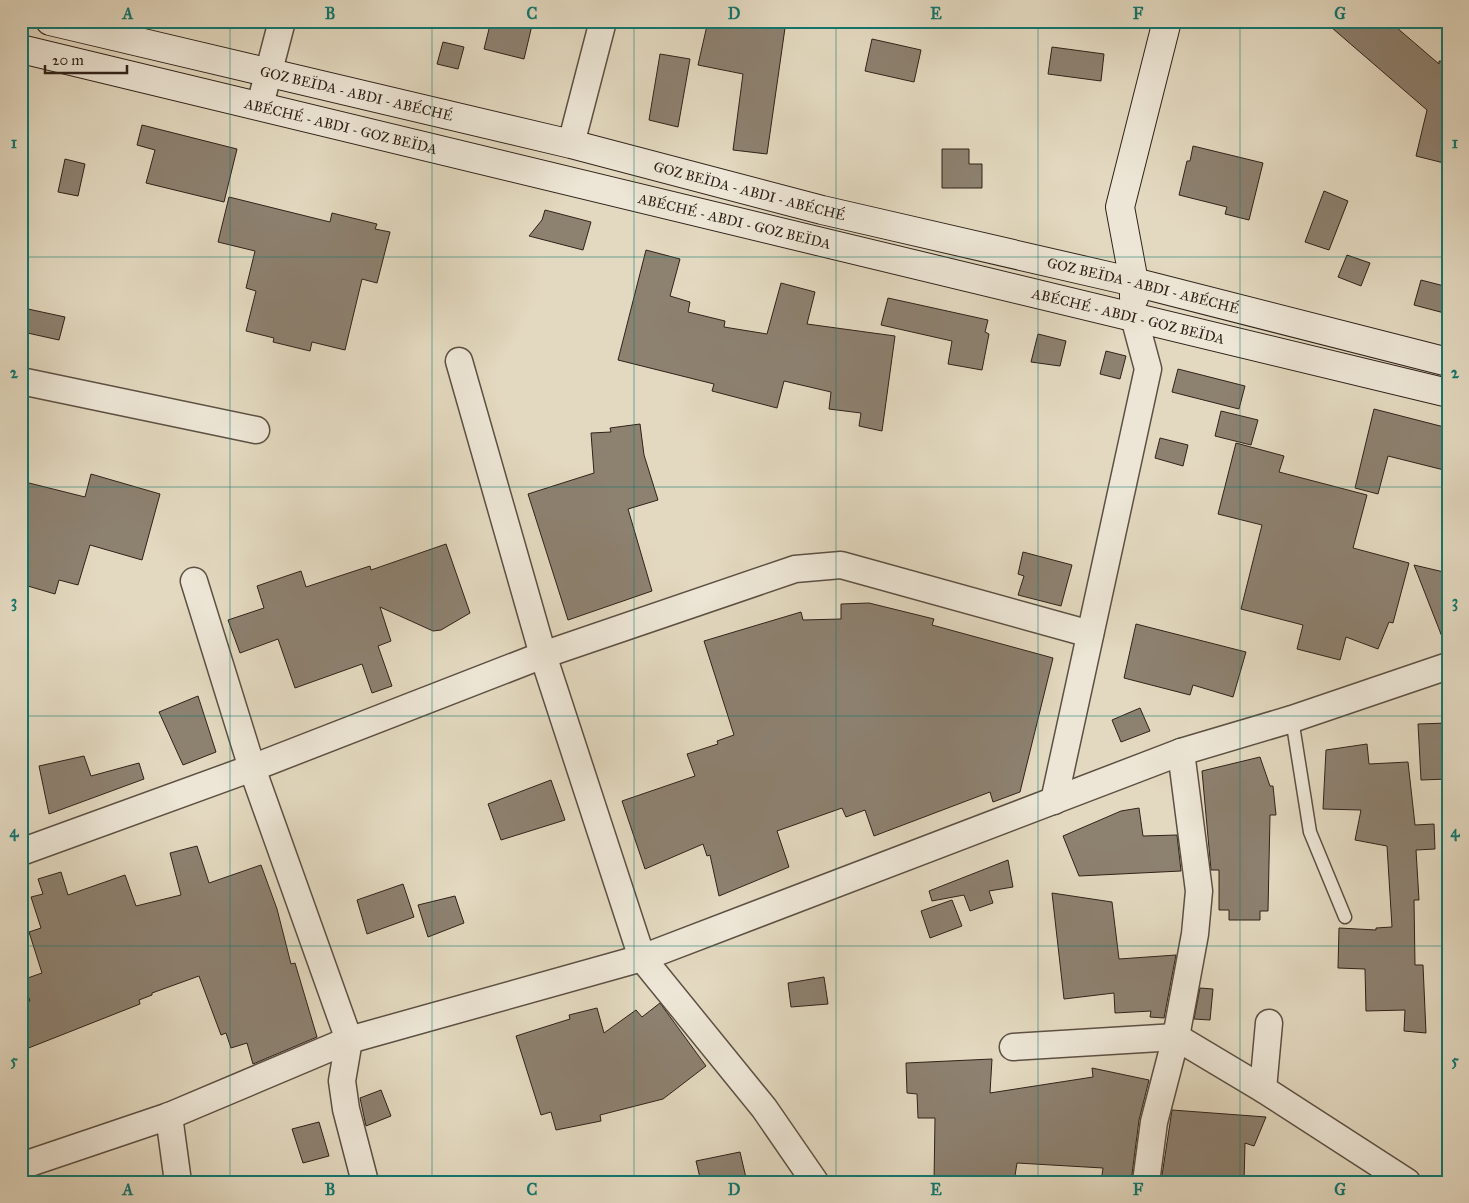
<svg xmlns="http://www.w3.org/2000/svg" width="1469" height="1203" viewBox="0 0 1469 1203" font-family="'IM FELL Great Primer',serif">
<rect width="100%" height="100%" fill="#e3d9c0"/>
<filter id="stains"><feTurbulence type="fractalNoise" baseFrequency=".004" numOctaves="4"/><feColorMatrix values="0 0 0 0 .2 0 0 0 0 .09 0 0 0 0 .02 0 0 0 .5 -.17"/></filter>
<radialGradient id="worn" r=".72"><stop offset=".6" stop-color="#630" stop-opacity="0"/><stop offset="1" stop-color="#630" stop-opacity=".3"/></radialGradient>
<g fill="#8d8170" stroke="#302219">
<path d="M 491,21 L 533,21 L 524,59 L 484,49 Z"/>
<path d="M 708,21 L 786,21 L 767,154 L 733,150 L 743,74 L 698,65 Z"/>
<path d="M 1324,21 L 1389,21 L 1439,64 L 1439,61 L 1448,62 L 1448,164 L 1416,156 L 1427,110 Z"/>
<path d="M 872,39 L 921,50 L 914,82 L 865,71 Z"/>
<path d="M 443,42 L 464,47 L 458,69 L 437,64 Z"/>
<path d="M 1052,47 L 1104,54 L 1101,81 L 1048,74 Z"/>
<path d="M 660,54 L 690,59 L 678,127 L 649,120 Z"/>
<path d="M 142,125 L 237,149 L 224,202 L 146,183 L 155,150 L 137,145 Z"/>
<path d="M 1193,146 L 1263,163 L 1249,220 L 1225,214 L 1227,207 L 1179,195 L 1187,161 L 1190,161 Z"/>
<path d="M 942,149 L 969,149 L 969,164 L 982,164 L 982,188 L 942,188 Z"/>
<path d="M 65,159 L 85,164 L 78,196 L 58,192 Z"/>
<path d="M 1324,191 L 1348,201 L 1329,250 L 1305,242 Z"/>
<path d="M 229,197 L 330,222 L 332,213 L 377,224 L 375,229 L 390,232 L 377,283 L 362,279 L 345,350 L 312,342 L 310,351 L 273,342 L 274,338 L 246,331 L 256,291 L 246,288 L 255,251 L 218,242 Z"/>
<path d="M 545,210 L 591,222 L 583,250 L 529,236 L 542,220 Z"/>
<path d="M 646,250 L 680,259 L 670,296 L 690,302 L 688,312 L 725,321 L 724,327 L 767,334 L 781,283 L 815,292 L 807,324 L 895,336 L 882,431 L 859,426 L 861,413 L 829,409 L 831,392 L 784,381 L 777,408 L 712,391 L 714,384 L 618,360 Z"/>
<path d="M 1347,255 L 1370,263 L 1361,286 L 1338,277 Z"/>
<path d="M 1421,280 L 1448,287 L 1448,314 L 1414,305 Z"/>
<path d="M 888,298 L 988,320 L 985,332 L 989,334 L 982,370 L 948,364 L 952,341 L 881,325 Z"/>
<path d="M 28,309 L 65,317 L 59,340 L 23,332 Z"/>
<path d="M 1038,334 L 1066,341 L 1060,366 L 1031,362 Z"/>
<path d="M 1106,351 L 1126,356 L 1120,379 L 1100,374 Z"/>
<path d="M 1178,369 L 1245,386 L 1239,409 L 1172,392 Z"/>
<path d="M 1374,409 L 1448,428 L 1448,471 L 1388,456 L 1378,494 L 1355,488 Z"/>
<path d="M 1221,411 L 1258,420 L 1251,445 L 1215,436 Z"/>
<path d="M 640,424 L 644,455 L 658,500 L 628,509 L 652,591 L 568,620 L 528,494 L 594,473 L 591,433 L 611,432 L 610,428 Z"/>
<path d="M 1160,438 L 1188,445 L 1183,466 L 1155,458 Z"/>
<path d="M 1236,443 L 1284,456 L 1279,472 L 1367,495 L 1353,548 L 1409,563 L 1393,623 L 1389,622 L 1378,649 L 1346,637 L 1340,660 L 1297,649 L 1303,625 L 1241,609 L 1262,525 L 1218,514 Z"/>
<path d="M 91,474 L 160,494 L 142,560 L 90,545 L 78,585 L 59,580 L 55,594 L 21,584 L 21,481 L 85,497 Z"/>
<path d="M 446,544 L 470,613 L 441,630 L 433,631 L 380,607 L 391,641 L 378,646 L 392,686 L 372,693 L 362,664 L 295,688 L 278,639 L 240,653 L 228,620 L 264,608 L 257,586 L 301,571 L 306,587 L 370,566 L 371,570 Z"/>
<path d="M 1023,552 L 1072,565 L 1061,606 L 1018,595 L 1024,576 L 1018,574 Z"/>
<path d="M 1414,565 L 1448,573 L 1448,646 L 1446,647 Z"/>
<path d="M 869,603 L 934,619 L 932,625 L 1053,658 L 1020,792 L 993,802 L 990,792 L 874,836 L 865,810 L 846,817 L 842,808 L 777,831 L 789,867 L 719,896 L 710,855 L 707,856 L 703,844 L 645,869 L 622,801 L 695,776 L 687,754 L 718,744 L 717,741 L 734,735 L 704,641 L 801,612 L 803,620 L 841,619 L 841,604 Z"/>
<path d="M 1136,624 L 1246,652 L 1233,697 L 1193,685 L 1190,695 L 1124,678 Z"/>
<path d="M 198,696 L 216,752 L 183,765 L 159,712 Z"/>
<path d="M 1140,708 L 1150,731 L 1121,742 L 1112,720 Z"/>
<path d="M 1448,723 L 1448,779 L 1421,780 L 1418,724 Z"/>
<path d="M 1367,744 L 1369,764 L 1408,762 L 1415,825 L 1434,824 L 1435,849 L 1416,850 L 1419,900 L 1414,900 L 1415,965 L 1423,965 L 1426,1033 L 1404,1031 L 1405,1010 L 1366,1011 L 1365,969 L 1338,968 L 1339,928 L 1376,930 L 1376,928 L 1392,927 L 1387,846 L 1355,840 L 1361,810 L 1323,809 L 1326,750 Z"/>
<path d="M 84,756 L 91,776 L 139,763 L 144,779 L 49,814 L 39,766 Z"/>
<path d="M 1260,757 L 1270,786 L 1273,786 L 1276,815 L 1270,815 L 1268,911 L 1260,911 L 1260,920 L 1229,920 L 1229,910 L 1219,910 L 1219,870 L 1211,870 L 1202,771 Z"/>
<path d="M 551,780 L 565,820 L 501,840 L 488,804 Z"/>
<path d="M 1139,808 L 1143,836 L 1177,835 L 1181,871 L 1079,876 L 1063,836 L 1121,811 Z"/>
<path d="M 197,846 L 209,883 L 261,865 L 277,909 L 291,964 L 295,963 L 317,1037 L 253,1064 L 247,1043 L 231,1048 L 226,1033 L 221,1035 L 199,976 L 152,993 L 152,995 L 139,1000 L 140,1004 L 21,1051 L 21,1003 L 30,1001 L 22,980 L 42,973 L 29,932 L 41,928 L 31,897 L 43,894 L 38,879 L 61,872 L 68,895 L 125,875 L 136,906 L 181,895 L 170,853 Z"/>
<path d="M 1008,860 L 1013,887 L 989,891 L 993,903 L 970,911 L 964,895 L 932,901 L 929,891 Z"/>
<path d="M 403,884 L 414,917 L 367,934 L 357,900 Z"/>
<path d="M 1052,893 L 1112,902 L 1119,959 L 1176,955 L 1164,1018 L 1150,1017 L 1151,1011 L 1115,1013 L 1114,993 L 1064,999 Z"/>
<path d="M 455,896 L 464,923 L 428,937 L 418,905 Z"/>
<path d="M 952,900 L 962,926 L 930,938 L 921,911 Z"/>
<path d="M 824,977 L 828,1004 L 791,1007 L 788,983 Z"/>
<path d="M 1200,988 L 1213,989 L 1210,1020 L 1194,1019 Z"/>
<path d="M 660,1003 L 706,1066 L 663,1099 L 600,1115 L 601,1121 L 556,1130 L 551,1112 L 541,1115 L 516,1036 L 570,1019 L 569,1015 L 597,1008 L 604,1033 L 636,1010 L 642,1017 Z"/>
<path d="M 992,1059 L 990,1093 L 1093,1077 L 1092,1068 L 1149,1080 L 1139,1120 L 1131,1182 L 1101,1182 L 1103,1168 L 1017,1163 L 1014,1182 L 934,1182 L 935,1118 L 918,1118 L 917,1094 L 907,1093 L 906,1063 Z"/>
<path d="M 381,1090 L 391,1116 L 366,1126 L 360,1098 Z"/>
<path d="M 1172,1110 L 1266,1117 L 1254,1146 L 1245,1143 L 1244,1182 L 1161,1182 Z"/>
<path d="M 319,1122 L 329,1156 L 303,1163 L 292,1129 Z"/>
<path d="M 740,1152 L 747,1182 L 701,1182 L 696,1161 Z"/>
</g>
<g fill="none" stroke-linecap="round" stroke-linejoin="round">
<defs>
<path id="lane" d="M 1292,719 L 1310,832 L 1345,917"/>
<g id="street">
<path d="M 260,105 L 282,21"/>
<path d="M 571,144 L 603,21"/>
<path d="M 459,361 L 543,655 L 642,958 L 764,1108 L 815,1182"/>
<path d="M 21,381 L 256,430"/>
<path d="M 194,581 L 252,768 L 349,1040 L 342,1081 L 346,1109 L 365,1182"/>
<path d="M 1054,801 L 1148,369 L 1134,317"/>
<path d="M 21,852 L 252,768 L 543,655 L 795,569 L 841,565 L 1090,634"/>
<path d="M 1013,1047 L 1176,1037 L 1263,1089 L 1407,1182"/>
<path d="M 1263,1089 L 1269,1023"/>
<path d="M 169,1116 L 178,1182"/>
<path d="M 21,1166 L 169,1116 L 349,1040 L 642,958 L 1181,752 L 1292,719 L 1448,666"/>
<path d="M 1146,1182 L 1154,1122 L 1176,1037 L 1195,934 L 1199,891 L 1181,752"/>
</g>
<g id="secondary">
<path id="s1" d="M 50,21 L 571,144 L 822,210 L 1134,282 L 1448,362"/>
<path id="s2" d="M 21,49 L 1448,393"/>
<path d="M 1134,298 L 1134,282 L 1120,207 L 1167,21"/>
</g>
</defs>
<use href="#lane" stroke="#5d5043" stroke-width="15"/>
<use href="#street" stroke="#5d5043" stroke-width="29"/>
<use href="#secondary" stroke="#302219" stroke-width="30"/>
<use href="#lane" stroke="#ede6d6" stroke-width="12"/>
<use href="#street" stroke="#ede6d6" stroke-width="26"/>
<use href="#secondary" stroke="#ede6d6" stroke-width="28"/>
</g>
<path fill="none" stroke="#0f766e" stroke-width="1" stroke-opacity="0.55" d="M 230,21 L 230,1182M 432,21 L 432,1182M 634,21 L 634,1182M 836,21 L 836,1182M 1038,21 L 1038,1182M 1240,21 L 1240,1182M 21,257 L 1448,257M 21,487 L 1448,487M 21,716 L 1448,716M 21,946 L 1448,946"/>
<g text-anchor="middle" dominant-baseline="central" stroke-width="4" stroke-linejoin="round" paint-order="stroke">
<g font-size="14" fill="#302219" stroke="#ede6d6">
<text stroke="none"><textPath href="#s1" startOffset="315">GOZ BEÏDA - ABDI - ABÉCHÉ</textPath></text>
<text stroke="none"><textPath href="#s2" startOffset="329">ABÉCHÉ - ABDI - GOZ BEÏDA</textPath></text>
<text stroke="none"><textPath href="#s1" startOffset="720">GOZ BEÏDA - ABDI - ABÉCHÉ</textPath></text>
<text stroke="none"><textPath href="#s2" startOffset="734">ABÉCHÉ - ABDI - GOZ BEÏDA</textPath></text>
<text stroke="none"><textPath href="#s1" startOffset="1125">GOZ BEÏDA - ABDI - ABÉCHÉ</textPath></text>
<text stroke="none"><textPath href="#s2" startOffset="1139">ABÉCHÉ - ABDI - GOZ BEÏDA</textPath></text>
</g>
</g>
<rect width="1469" height="1203" fill="none" stroke="#e3d9c0" stroke-width="55"/>
<path d="M45 65v8h82v-8" fill="none" stroke="#302219" stroke-width="2.5"/>
<text x="52" y="65" font-size="15" fill="#302219" stroke="#ede6d6" stroke-width="4" paint-order="stroke">20 m</text>
<rect x="28" y="28" width="1414" height="1148" fill="none" stroke="#0f766e" stroke-width="2"/>
<g font-size="16" text-anchor="middle" font-weight="bold" fill="#0f766e">
<text x="128" y="19">A</text>
<text x="330" y="19">B</text>
<text x="532" y="19">C</text>
<text x="734" y="19">D</text>
<text x="936" y="19">E</text>
<text x="1138" y="19">F</text>
<text x="1340" y="19">G</text>
<text x="14" y="148">1</text>
<text x="1455" y="148">1</text>
<text x="14" y="378">2</text>
<text x="1455" y="378">2</text>
<text x="14" y="607">3</text>
<text x="1455" y="607">3</text>
<text x="14" y="837">4</text>
<text x="1455" y="837">4</text>
<text x="14" y="1066">5</text>
<text x="1455" y="1066">5</text>
<text x="128" y="1195">A</text>
<text x="330" y="1195">B</text>
<text x="532" y="1195">C</text>
<text x="734" y="1195">D</text>
<text x="936" y="1195">E</text>
<text x="1138" y="1195">F</text>
<text x="1340" y="1195">G</text>
</g>
<rect width="100%" height="100%" filter="url(#stains)"/>
<rect width="100%" height="100%" fill="url(#worn)"/>
</svg>
